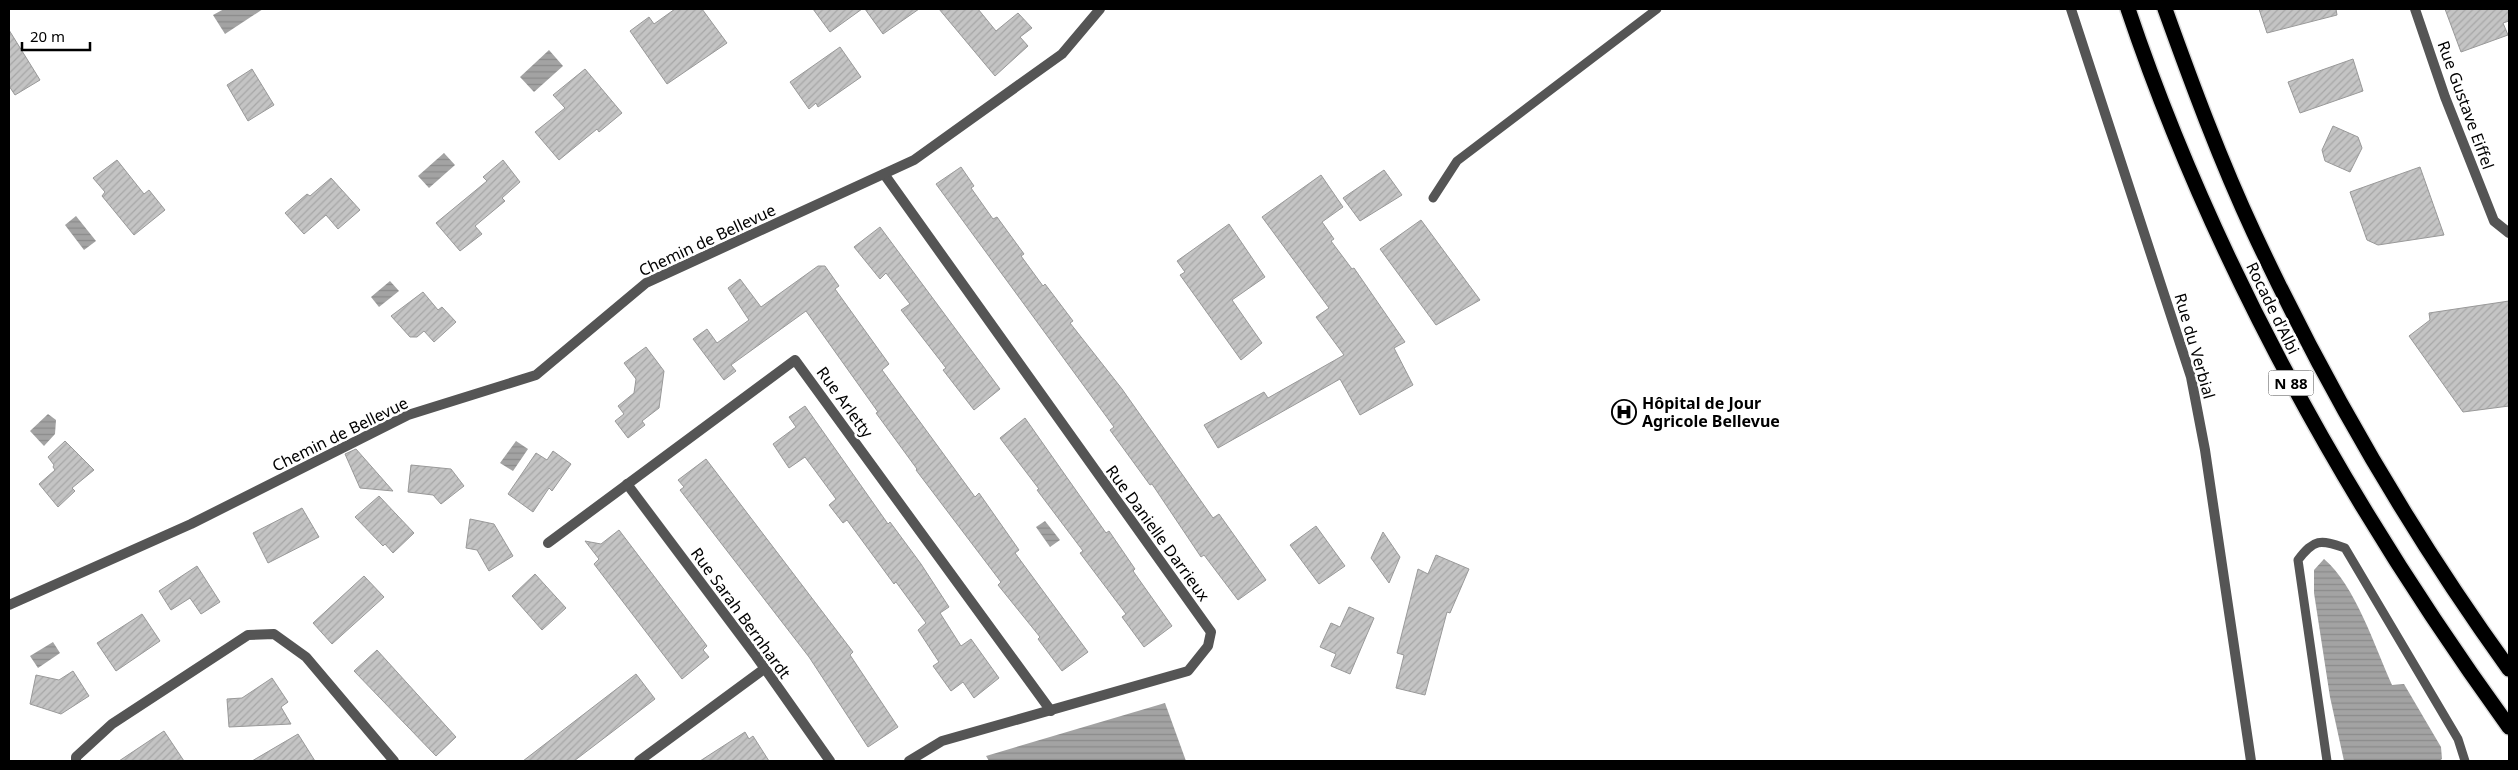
<svg xmlns="http://www.w3.org/2000/svg" width="2518" height="770" viewBox="0 0 2518 770" font-family="'Noto Sans',sans-serif">
<defs>
<pattern id="water-rules" width="6" height="5" patternUnits="userSpaceOnUse" patternTransform="scale(1.25)"><rect width="6" height="5" fill="#a3a3a3"/><path d="M0 2.5h6" fill="none" stroke="#8b8b8b"/></pattern>
<pattern id="building-hatch" width="6" height="6" patternUnits="userSpaceOnUse" patternTransform="scale(1.25)"><rect width="6" height="6" fill="#c4c4c4"/><path d="M-1 1l2-2M0 6l6-6M5 7l2-2" fill="none" stroke="#a7a7a7"/></pattern>
</defs>
<rect width="100%" height="100%" fill="#fff"/>
<g fill="url(#water-rules)">
<path d="M 224,9 L 263,9 L 225,34 L 213,15 Z"/>
<path d="M 549,50 L 563,66 L 534,92 L 520,77 Z"/>
<path d="M 444,153 L 455,165 L 429,188 L 418,176 Z"/>
<path d="M 76,216 L 96,241 L 84,250 L 65,225 Z"/>
<path d="M 390,281 L 399,291 L 379,307 L 371,297 Z"/>
<path d="M 48,414 L 56,420 L 55,434 L 44,446 L 30,431 Z"/>
<path d="M 516,441 L 528,449 L 513,471 L 500,463 Z"/>
<path d="M 1045,521 L 1060,540 L 1050,547 L 1036,527 Z"/>
<path d="M 2324,559 C 2355,585 2375,647 2392,685 L 2404,684 L 2441,747 L 2442,759 L 2439,761 L 2344,761 L 2330,697 L 2314,593 L 2314,570 Z"/>
<path d="M 53,642 L 60,653 L 38,668 L 30,656 Z"/>
<path d="M 1165,703 L 1186,761 L 989,761 L 986,756 Z"/>
</g>
<g fill="url(#building-hatch)" stroke="#999">
<path d="M 675,9 L 702,9 L 727,43 L 667,84 L 630,31 L 649,17 L 654,24 Z"/>
<path d="M 813,9 L 862,9 L 830,32 Z"/>
<path d="M 865,9 L 919,9 L 883,34 Z"/>
<path d="M 939,9 L 978,9 L 996,31 L 1018,13 L 1032,28 L 1020,37 L 1028,46 L 995,76 Z"/>
<path d="M 2259,9 L 2336,9 L 2337,15 L 2267,33 Z"/>
<path d="M 2445,9 L 2509,9 L 2509,21 L 2503,23 L 2508,35 L 2461,52 Z"/>
<path d="M 9,30 L 40,80 L 15,95 L 9,86 Z"/>
<path d="M 840,47 L 861,77 L 818,107 L 816,103 L 809,109 L 790,82 Z"/>
<path d="M 2353,59 L 2363,91 L 2300,113 L 2288,82 Z"/>
<path d="M 252,69 L 274,105 L 248,121 L 227,85 Z"/>
<path d="M 585,69 L 622,113 L 599,132 L 597,129 L 559,160 L 535,132 L 565,108 L 553,95 Z"/>
<path d="M 2333,126 L 2358,137 L 2362,148 L 2350,172 L 2325,161 L 2322,150 Z"/>
<path d="M 117,160 L 144,194 L 149,190 L 165,210 L 134,235 L 102,196 L 105,192 L 93,178 Z"/>
<path d="M 503,160 L 520,182 L 502,198 L 505,201 L 475,226 L 482,234 L 460,251 L 436,223 L 487,181 L 483,177 Z"/>
<path d="M 961,167 L 974,186 L 971,188 L 993,219 L 997,217 L 1024,254 L 1021,256 L 1043,286 L 1045,284 L 1073,321 L 1070,323 L 1122,389 L 1213,518 L 1219,514 L 1266,580 L 1238,600 L 1204,555 L 1201,557 L 1152,484 L 1150,485 L 1110,430 L 1114,427 L 936,184 Z"/>
<path d="M 2420,167 L 2444,235 L 2378,245 L 2367,240 L 2350,192 Z"/>
<path d="M 1384,170 L 1402,195 L 1360,221 L 1343,198 Z"/>
<path d="M 1321,175 L 1343,207 L 1322,222 L 1334,239 L 1331,241 L 1352,269 L 1354,268 L 1405,342 L 1394,348 L 1413,385 L 1360,415 L 1340,379 L 1218,448 L 1204,425 L 1264,392 L 1268,398 L 1344,355 L 1316,317 L 1329,308 L 1262,217 Z"/>
<path d="M 331,178 L 360,210 L 338,229 L 326,215 L 304,234 L 285,213 L 307,194 L 310,196 Z"/>
<path d="M 1421,220 L 1480,300 L 1436,325 L 1380,249 Z"/>
<path d="M 1229,224 L 1265,277 L 1232,300 L 1262,343 L 1241,360 L 1180,275 L 1185,272 L 1177,261 Z"/>
<path d="M 880,227 L 1000,389 L 974,410 L 943,370 L 946,368 L 901,310 L 910,304 L 886,273 L 880,279 L 854,247 Z"/>
<path d="M 818,266 L 825,266 L 839,286 L 835,289 L 889,364 L 882,370 L 975,497 L 979,493 L 1019,550 L 1015,553 L 1088,652 L 1062,671 L 1038,639 L 1040,637 L 998,585 L 1001,582 L 916,470 L 917,469 L 876,413 L 878,412 L 806,311 L 731,365 L 736,371 L 724,380 L 693,339 L 707,329 L 717,343 L 749,320 L 728,288 L 740,279 L 761,307 Z"/>
<path d="M 423,292 L 438,310 L 442,307 L 456,322 L 434,342 L 424,331 L 417,337 L 410,337 L 391,316 Z"/>
<path d="M 2509,301 L 2509,406 L 2463,412 L 2409,336 L 2430,320 L 2429,313 Z"/>
<path d="M 646,347 L 664,371 L 659,408 L 642,421 L 645,425 L 628,438 L 615,421 L 624,414 L 618,406 L 634,393 L 636,379 L 624,363 Z"/>
<path d="M 805,406 L 888,524 L 890,522 L 921,564 L 949,607 L 940,613 L 961,646 L 971,639 L 999,678 L 974,698 L 963,682 L 951,691 L 933,666 L 939,662 L 918,630 L 926,623 L 896,582 L 894,584 L 847,520 L 843,523 L 829,505 L 836,499 L 805,457 L 789,468 L 773,444 L 796,427 L 789,417 Z"/>
<path d="M 1025,418 L 1106,533 L 1109,531 L 1135,569 L 1133,571 L 1172,626 L 1144,647 L 1122,617 L 1126,614 L 1080,553 L 1083,551 L 1037,490 L 1039,489 L 1000,438 Z"/>
<path d="M 65,441 L 94,470 L 72,488 L 75,491 L 58,507 L 39,484 L 55,470 L 53,467 L 54,465 L 48,457 Z"/>
<path d="M 356,449 L 393,491 L 360,488 L 345,454 Z"/>
<path d="M 553,451 L 571,464 L 552,491 L 549,488 L 533,512 L 508,494 L 536,453 L 547,460 Z"/>
<path d="M 706,459 L 853,652 L 850,655 L 898,727 L 868,747 L 809,657 L 680,490 L 684,487 L 678,480 Z"/>
<path d="M 411,465 L 451,469 L 464,486 L 441,504 L 433,495 L 408,492 Z"/>
<path d="M 379,496 L 414,533 L 393,553 L 385,544 L 383,546 L 355,517 Z"/>
<path d="M 302,508 L 319,537 L 268,563 L 253,533 Z"/>
<path d="M 470,519 L 494,524 L 513,556 L 489,571 L 477,550 L 466,548 Z"/>
<path d="M 1316,526 L 1345,566 L 1319,584 L 1290,545 Z"/>
<path d="M 619,530 L 707,646 L 703,650 L 709,657 L 682,679 L 594,564 L 599,559 L 585,541 L 601,544 Z"/>
<path d="M 1383,532 L 1400,557 L 1389,583 L 1371,558 Z"/>
<path d="M 1436,555 L 1469,569 L 1450,613 L 1447,612 L 1425,695 L 1396,688 L 1404,655 L 1397,653 L 1418,569 L 1428,574 Z"/>
<path d="M 197,566 L 220,602 L 201,614 L 190,598 L 171,610 L 159,591 Z"/>
<path d="M 535,574 L 566,608 L 542,630 L 512,596 Z"/>
<path d="M 364,576 L 384,597 L 332,644 L 313,623 Z"/>
<path d="M 1349,607 L 1374,618 L 1350,674 L 1331,666 L 1336,654 L 1320,647 L 1331,623 L 1340,627 Z"/>
<path d="M 142,614 L 160,641 L 116,671 L 97,643 Z"/>
<path d="M 377,650 L 456,737 L 436,756 L 354,671 Z"/>
<path d="M 73,671 L 89,696 L 61,714 L 30,704 L 36,675 L 59,680 Z"/>
<path d="M 636,674 L 655,699 L 616,729 L 574,761 L 523,761 Z"/>
<path d="M 272,678 L 288,702 L 281,707 L 291,724 L 229,727 L 227,699 L 242,698 Z"/>
<path d="M 164,731 L 184,761 L 119,761 Z"/>
<path d="M 745,732 L 749,739 L 753,736 L 769,761 L 700,761 Z"/>
<path d="M 298,734 L 315,761 L 252,761 Z"/>
</g>
<g fill="none" stroke-linecap="round" stroke-linejoin="round">
<defs>
<g id="highway">
<path d="M 2128,9 C 2215,267 2350,507 2509,727"/>
<path d="M 2165,9 C 2192,84 2220,160 2254,233 C 2325,385 2411,533 2509,669"/>
</g>
</defs>
<use href="#highway" stroke="#dbdbdb" stroke-width="18"/>
<g stroke="#555" stroke-width="9">
<path d="M 1433,198 L 1457,161 L 1657,9"/>
<path d="M 2327,761 L 2298,560 C 2314,539 2320,539 2345,548 L 2458,739 L 2465,761"/>
</g>
<g stroke="#555" stroke-width="10">
<path d="M 2071,9 L 2191,377 L 2205,450 L 2251,761"/>
<path d="M 2415,9 L 2445,97 L 2494,221 L 2509,233"/>
<path d="M 884,174 L 1211,632 L 1208,646 L 1188,671 L 942,741 L 909,761"/>
<path d="M 627,484 L 756,656 L 830,761"/>
<path d="M 548,543 L 795,360 L 1051,711"/>
<path d="M 9,605 L 191,524 L 408,415 L 536,375 L 646,283 L 914,160 L 1062,54 L 1100,9"/>
<path d="M 76,761 L 76,757 L 112,724 L 248,635 L 274,634 L 306,657 L 394,761"/>
<path d="M 639,761 L 764,669"/>
</g>
<use href="#highway" stroke="#000" stroke-width="15"/>
</g>
<defs>
<symbol id="hospital-ring" viewBox="-11 -11 22 22"><circle r="9.5" fill="#fff" stroke="#000" stroke-width="1.5"/><path d="M-5-5h3v3.5h4V-5h3V5h-3V1.5h-4V5h-3Z" fill="#000"/></symbol>
</defs>
<g fill-rule="evenodd">
<use href="#hospital-ring" x="1610" y="398" width="28" height="28"/>
</g>
<g text-anchor="middle" dominant-baseline="central" stroke-width="5" stroke-linejoin="round" paint-order="stroke">
<rect fill="#fff" stroke="#4c4c4c" stroke-width="1" x="2268.5" y="370.5" width="45" height="25" rx="4"/>
<g font-size="15" font-weight="bold" fill="#000">
<text x="2291" y="383">N 88</text>
</g>
<g font-size="16" fill="#000" stroke="#fff">
<text transform="translate(2466 105) rotate(70)">Rue Gustave Eiffel</text>
<text transform="translate(707 240) rotate(-25)">Chemin de Bellevue</text>
<text transform="translate(2273 308) rotate(64)">Rocade d'Albi</text>
<text transform="translate(2195 346) rotate(74)">Rue du Verbial</text>
<text transform="translate(845 402) rotate(54)">Rue Arletty</text>
<text transform="translate(340 434) rotate(-26)">Chemin de Bellevue</text>
<text transform="translate(1158 533) rotate(54)">Rue Danielle Darrieux</text>
<text transform="translate(741 613) rotate(54)">Rue Sarah Bernhardt</text>
</g>
<g font-size="16" font-weight="bold" fill="#000" stroke="#fff" text-anchor="start">
<text x="1642" y="403">Hôpital de Jour<tspan x="1642" dy="18">Agricole Bellevue</tspan></text>
</g>
</g>
<rect width="2518" height="770" fill="none" stroke="#000000" stroke-width="20"/>
<path d="M22 42v8h68v-8" fill="none" stroke="#000000" stroke-width="2.5"/>
<text x="30" y="42" font-size="15" fill="#000000" stroke="#ffffff" stroke-width="4" paint-order="stroke">20 m</text>
</svg>
